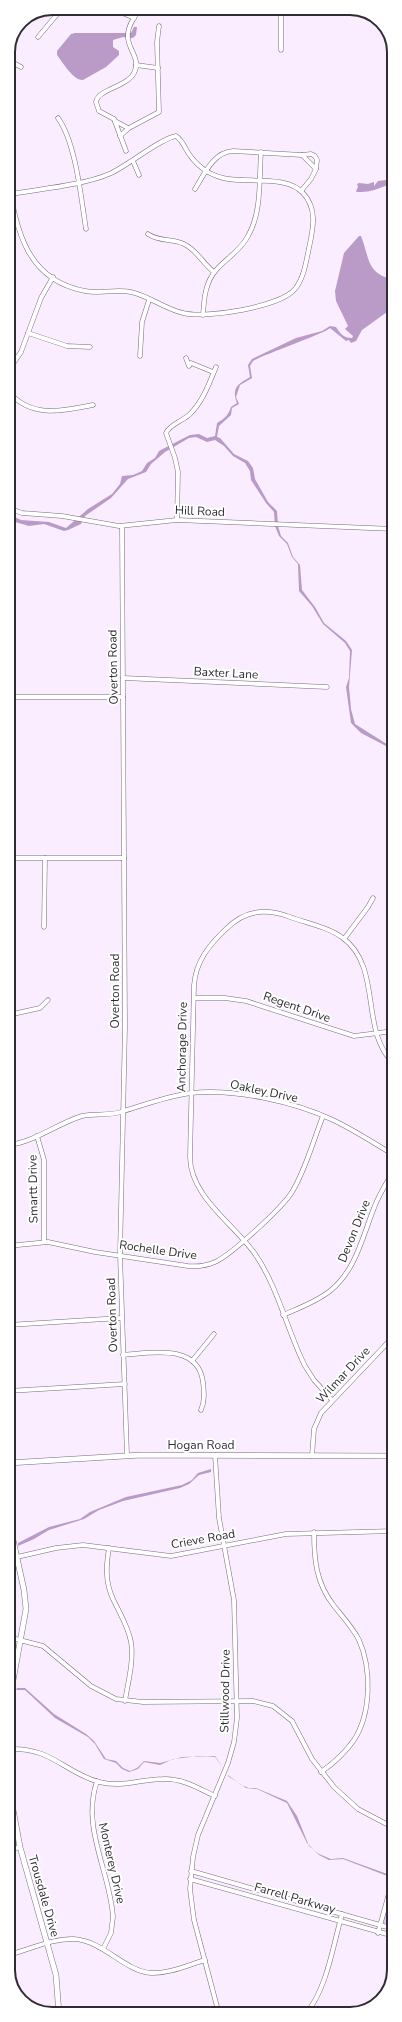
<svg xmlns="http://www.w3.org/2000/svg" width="402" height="2022" viewBox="0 0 402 2022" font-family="'Nunito Sans',sans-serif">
<rect width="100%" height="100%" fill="#f9edff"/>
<path fill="#e4c6f2" d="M 394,1882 L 394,1929 L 385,1925 L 383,1922 Z"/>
<g fill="#ba9bc8">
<path d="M 134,27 L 137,27 L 136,35 L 133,38 L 123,37 L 113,40 L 113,47 L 119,51 L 119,55 L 106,67 L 83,80 C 74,81 63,63 57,55 L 57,51 L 71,34 L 75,33 L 131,33 Z"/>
<path d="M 394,179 L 394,183 C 380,187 372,193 357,192 L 356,191 L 358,187 L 357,184 L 359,183 L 368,184 L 374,182 L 374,186 L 378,181 Z"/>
<path d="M 359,236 L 361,236 C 370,259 366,273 394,280 L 394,307 L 362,330 L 356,341 L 351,343 L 349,340 L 346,341 L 330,328 C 326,333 265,354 253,361 L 250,366 L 252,378 L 240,385 L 236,397 L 239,404 L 232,408 L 231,415 L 219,426 L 217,437 L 220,438 L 234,454 L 248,461 L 253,468 L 255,479 L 268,502 L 277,511 L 278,526 L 281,536 L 288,543 L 293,557 L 300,565 L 302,590 L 315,607 L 324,623 L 346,641 L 352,650 L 349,687 L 351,709 L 355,724 L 393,748 L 394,761 L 391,751 L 386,746 L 361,733 L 351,723 L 346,687 L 349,678 L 350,651 L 345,643 L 323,624 L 312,606 L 299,591 L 298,564 L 292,557 L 287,544 L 279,536 L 275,526 L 274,512 L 266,503 L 251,480 L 250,471 L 245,463 L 233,456 L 224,446 L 215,440 L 207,442 L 196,437 L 189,438 L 165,452 L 151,464 L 146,472 L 128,479 L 111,498 L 85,516 L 81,524 L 68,530 L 64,531 L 44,524 L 29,526 L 15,522 L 8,517 L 8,515 L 10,515 L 21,520 L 49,522 L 66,528 L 88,509 L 112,494 L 120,484 L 122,476 L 133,475 L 142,471 L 147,463 L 155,458 L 159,451 L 182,439 L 190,435 L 199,434 L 207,438 L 215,436 L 217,423 C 225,418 228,416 231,407 L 237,403 C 231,388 238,384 250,377 L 248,365 L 252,359 L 296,338 L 322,331 L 330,326 L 336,327 C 340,333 343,338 352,338 L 353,336 L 345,329 L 348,326 L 336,301 L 335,291 L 344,253 Z"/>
<path d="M 211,1469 L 211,1472 L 199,1475 L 189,1484 L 180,1488 L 123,1501 L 99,1510 L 84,1519 L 49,1530 L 34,1539 L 18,1546 L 18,1543 L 49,1527 L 80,1519 L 90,1512 L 126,1497 L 182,1485 L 192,1480 L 198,1473 Z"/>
<path d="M 17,1688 L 25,1688 L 54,1714 L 86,1734 L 94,1741 L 106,1759 L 116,1761 L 123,1768 L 130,1771 L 137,1768 L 144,1761 L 160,1763 L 182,1757 L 215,1756 L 223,1768 L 215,1757 L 199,1756 L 173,1759 L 160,1765 L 144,1762 L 138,1769 L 129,1772 L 122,1769 L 116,1763 L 104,1759 L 95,1744 L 88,1737 L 55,1718 L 25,1690 L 16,1690 Z"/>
<path d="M 228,1775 L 241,1785 L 249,1788 L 256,1788 L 287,1801 L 297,1816 L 309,1846 L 319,1854 L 331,1859 L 343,1858 L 390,1875 L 390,1877 L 343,1859 L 329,1860 L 319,1855 L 307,1843 L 287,1803 L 257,1789 L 246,1788 L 228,1776 Z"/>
</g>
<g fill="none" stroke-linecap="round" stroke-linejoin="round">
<defs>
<g id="minor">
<path d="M 111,8 L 134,18 L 139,8"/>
<path d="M 38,37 L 60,11 L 100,8"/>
<path d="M 281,50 L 281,8"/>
<path d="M 8,60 L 21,67"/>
<path d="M 136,65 L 158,68"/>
<path d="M 58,118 C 76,143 81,198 86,229"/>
<path d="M 115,121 L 128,128"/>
<path d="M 120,136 L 129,128 L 159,112 L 157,42 L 159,26"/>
<path d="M 126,151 L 114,119 L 99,111 L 96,102 C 98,89 127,87 134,73 C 144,54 116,45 134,18"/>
<path d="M 302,155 L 311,154 L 315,156 L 317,160 L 316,169"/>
<path d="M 133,161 L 139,175"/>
<path d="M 8,181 C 17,230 26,280 85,291 C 100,294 116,289 131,292 C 149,296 165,309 183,313 C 206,319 280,307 295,289 C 304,278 306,262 309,248 C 313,229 318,209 303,193 C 286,174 246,184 223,178 C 207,174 195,164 187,151 C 184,145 181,139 176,136 C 159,139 128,166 109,174 C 84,185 39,189 11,194 L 8,195"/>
<path d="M 195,189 C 204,175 213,152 233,151 L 302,155 L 316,169 L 311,179 L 301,191"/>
<path d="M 148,234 C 159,242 172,238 184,244 C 197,250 203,264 214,272"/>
<path d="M 203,315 C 204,299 205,282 217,269 C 227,258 241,250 248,236 C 262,212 259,179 261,152"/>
<path d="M 28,333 L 67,346 L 90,347"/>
<path d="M 140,356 L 142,322 L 149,300"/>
<path d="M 186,358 L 189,366 L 191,363 L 213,372"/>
<path d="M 8,371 L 21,352 L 41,298 L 53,277"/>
<path d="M 8,391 C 31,419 63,411 93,405"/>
<path d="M 8,508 L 22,513 L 62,516 L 119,526 L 177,520 L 394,529"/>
<path d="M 177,520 L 178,472 L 175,458 L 166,433 C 170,424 183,421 190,414 C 203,401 209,384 216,367"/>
<path d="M 122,526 L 125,1027 L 120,1255 L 127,1455"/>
<path d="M 123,678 L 327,687"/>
<path d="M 392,689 L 394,690"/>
<path d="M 8,697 L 123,697"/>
<path d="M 8,858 L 124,858"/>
<path d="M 44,927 L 45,858"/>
<path d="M 344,939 L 368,907 L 373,898"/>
<path d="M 194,998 L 225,998 L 246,1001 L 354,1036 L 394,1031"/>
<path d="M 8,1015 L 40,1008 L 48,1000"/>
<path d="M 37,1136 L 44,1160 L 44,1242"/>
<path d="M 8,1145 C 35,1142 56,1124 82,1116 C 94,1113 109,1116 121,1112 C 144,1105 167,1096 191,1093 C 233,1088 295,1102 333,1120 C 354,1130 374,1143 394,1155"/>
<path d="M 8,1246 L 48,1242 L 95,1252 L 188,1266 C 198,1267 206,1266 215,1262 C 231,1255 283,1207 292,1192 C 306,1169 313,1141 323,1116"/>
<path d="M 283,1315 C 299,1308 316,1302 330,1291 C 356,1270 362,1238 374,1208 C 379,1194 387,1182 394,1170"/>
<path d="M 8,1325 L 121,1318"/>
<path d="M 123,1355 C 151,1353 198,1343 203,1382 C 204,1392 205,1401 201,1410"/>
<path d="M 192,1361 L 214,1334"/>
<path d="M 8,1391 L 125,1384"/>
<path d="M 332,1400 L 314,1380 L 305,1366 C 287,1330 278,1287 255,1254 C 234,1224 190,1196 190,1157 L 194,985 C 196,961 209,945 226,929 C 245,910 265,908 290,917 C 307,923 328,927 343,938 C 383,968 359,1031 394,1064"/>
<path d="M 215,1455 L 219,1518 L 234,1600 L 237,1718 L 234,1742 L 228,1763 L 198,1835 L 193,1857 L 190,1889 L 194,1920 L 219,2014"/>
<path d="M 312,1456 L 314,1429 L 321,1413 L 394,1336"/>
<path d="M 314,1532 C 314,1560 316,1583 334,1606 C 343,1617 353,1628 359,1640 C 372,1669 371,1714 354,1740 C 345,1753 334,1763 321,1772"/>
<path d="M 109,1548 C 106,1566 105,1582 113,1599 C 120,1614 128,1626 131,1642 C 134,1661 128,1682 125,1701"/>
<path d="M 17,1557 L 56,1548 L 83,1545 L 171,1556 L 286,1534 L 394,1531"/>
<path d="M 8,1637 L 43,1646 L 91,1686 L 116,1699 L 143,1702 L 253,1701 L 273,1706 L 292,1721 L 312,1759 L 334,1787 L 358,1809 L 394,1828"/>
<path d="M 8,1749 C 52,1747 63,1772 99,1782 C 122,1788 141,1779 163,1779 C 182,1778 198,1788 215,1796"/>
<path d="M 97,1781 C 81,1828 110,1871 113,1917 L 111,1933 L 103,1949"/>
<path d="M 8,1850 L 20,1847"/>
<path d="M 191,1871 L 394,1929"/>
<path d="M 190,1879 L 394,1936"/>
<path d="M 378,1933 L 394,1875"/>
<path d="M 8,1955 C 29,1950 52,1938 74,1939 C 104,1941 124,1971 151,1973 C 168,1974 188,1965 205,1960"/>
<path d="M 306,2014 C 327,1988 333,1946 342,1914"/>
</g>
<g id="tertiary">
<path d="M 8,1463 L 141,1455 L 394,1456"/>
<path d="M 8,1517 L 24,1590 L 26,1609 L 8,1708"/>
<path d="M 8,1783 L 20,1847 L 56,1975 L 59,2014"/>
</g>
</defs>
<use href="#minor" stroke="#786a7e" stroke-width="5"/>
<use href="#tertiary" stroke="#786a7e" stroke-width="6"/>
<use href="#minor" stroke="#fff" stroke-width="4"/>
<use href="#tertiary" stroke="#fff" stroke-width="5"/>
</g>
<g text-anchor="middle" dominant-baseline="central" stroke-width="4" stroke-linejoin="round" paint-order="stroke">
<g font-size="12" fill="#312c34" stroke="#fff">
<text transform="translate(200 511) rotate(2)">Hill Road</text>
<text transform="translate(113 667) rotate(-91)">Overton Road</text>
<text transform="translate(226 673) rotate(3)">Baxter Lane</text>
<text transform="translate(115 991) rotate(-90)">Overton Road</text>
<text transform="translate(297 1007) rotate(19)">Regent Drive</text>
<text transform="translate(182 1047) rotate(-89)">Anchorage Drive</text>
<text transform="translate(264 1091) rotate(12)">Oakley Drive</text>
<text transform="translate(33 1189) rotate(-91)">Smartt Drive</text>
<text transform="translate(354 1231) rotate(-68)">Devon Drive</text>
<text transform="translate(158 1250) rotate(8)">Rochelle Drive</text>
<text transform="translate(112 1315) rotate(-92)">Overton Road</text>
<text transform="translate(343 1375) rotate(-47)">Wilmar Drive</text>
<text x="201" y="1445">Hogan Road</text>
<text transform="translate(203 1539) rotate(-10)">Crieve Road</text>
<text transform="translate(225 1691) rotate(-89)">Stillwood Drive</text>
<text transform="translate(112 1863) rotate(77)">Monterey Drive</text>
<text transform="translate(44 1896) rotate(74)">Trousdale Drive</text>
<text transform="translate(295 1898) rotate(16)">Farrell Parkway</text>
</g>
</g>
<path d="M0 0H402V2022H0ZM52 15H350A37 37 0 0 1 387 52V1970A37 37 0 0 1 350 2007H52A37 37 0 0 1 15 1970V52A37 37 0 0 1 52 15Z" fill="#fff" fill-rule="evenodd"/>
<path fill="none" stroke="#312c34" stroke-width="2" d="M52 15H350A37 37 0 0 1 387 52V1970A37 37 0 0 1 350 2007H52A37 37 0 0 1 15 1970V52A37 37 0 0 1 52 15Z"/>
</svg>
